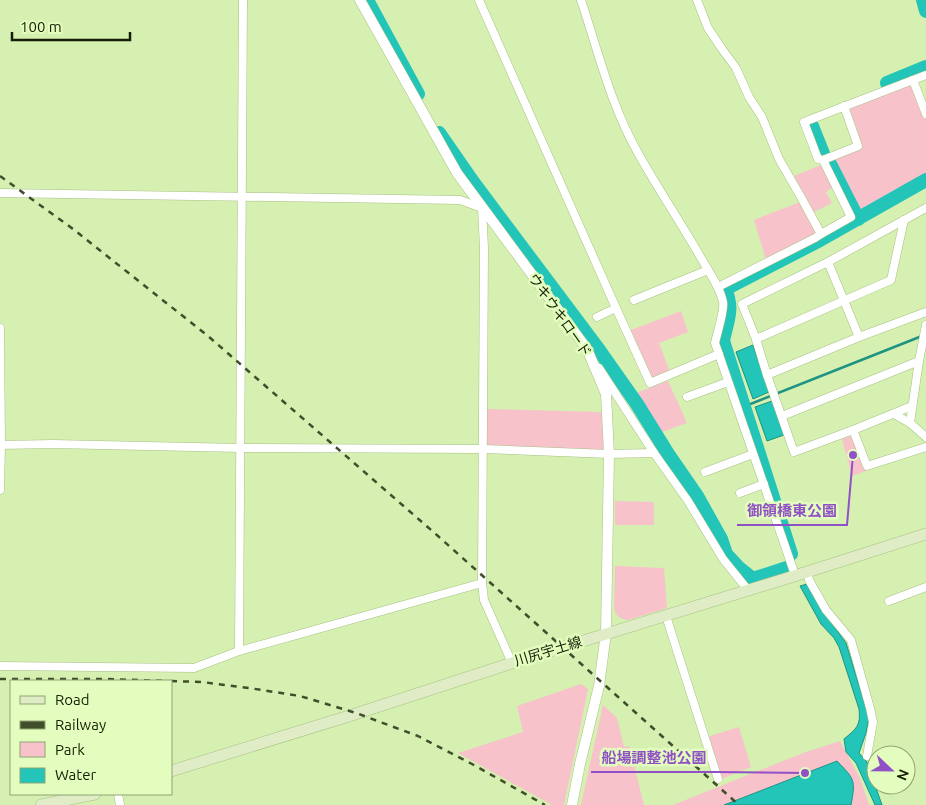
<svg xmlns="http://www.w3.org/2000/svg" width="926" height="805" viewBox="0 0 926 805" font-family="Ubuntu,'Noto Sans JP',sans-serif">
<rect width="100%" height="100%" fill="#d5f0b0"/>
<g fill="#f8c2cb">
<path d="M 913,80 L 926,114 L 926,176 L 860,213 L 831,157 L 858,146 L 844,106 Z"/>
<path d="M 821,165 L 832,188 L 826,192 L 832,203 L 814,212 L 794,176 Z"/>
<path d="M 800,202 L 816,233 L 815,236 L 766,260 L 754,220 Z"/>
<path d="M 681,311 L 688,332 L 659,343 L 670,372 L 651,379 L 631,330 Z"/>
<path d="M 668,381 L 687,423 L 659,433 L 636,393 Z"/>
<path d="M 487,409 L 602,412 L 605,431 L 605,451 L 486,446 Z"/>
<path d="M 853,435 L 866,471 L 852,476 L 842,439 Z"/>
<path d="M 615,501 L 654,502 L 654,525 L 615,525 Z"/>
<path d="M 615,566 L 664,568 L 667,608 L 628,620 C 620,619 615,616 614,607 Z"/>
<path d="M 581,684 L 588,689 L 564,805 L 552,805 L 458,753 L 523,732 L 517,706 Z"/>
<path d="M 603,705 L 617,718 L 624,747 L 629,746 L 644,805 L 581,805 Z"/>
<path d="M 739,727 L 751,767 L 721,779 L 707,737 Z"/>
<path d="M 840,741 L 860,778 L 869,805 L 673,805 L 803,753 Z"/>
</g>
<g fill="#22c5b8" stroke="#1e9383">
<path d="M 753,345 L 769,392 L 753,399 L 736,352 Z"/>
<path d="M 772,401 L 784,435 L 767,441 L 755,407 Z"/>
<path d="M 807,584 L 822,610 L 846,643 L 869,718 L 866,733 L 859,753 L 867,762 L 882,805 L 875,805 L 856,763 L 846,752 L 844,739 C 856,729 861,726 859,709 L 839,647 L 834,638 L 821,624 L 800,586 Z"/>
<path d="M 837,761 C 854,779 856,779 851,805 L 724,805 Z"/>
</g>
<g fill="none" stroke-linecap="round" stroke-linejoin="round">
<path stroke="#1e9383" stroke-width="2.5" d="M 743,407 L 922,336"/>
<g stroke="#22c5b8" stroke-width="14">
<path d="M 367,0 L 418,94"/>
<path d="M 923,0 L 926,11"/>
<path d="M 887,83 L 926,67"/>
<path d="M 812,126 L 824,156"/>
<path d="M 439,133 L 473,182 L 599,350 L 637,404 L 668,454 L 697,496 L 721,539 L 726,554 L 739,568 L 753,579 L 787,568"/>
<path d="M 830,164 L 858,219"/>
<path d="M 791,554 L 723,341 C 727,321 734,309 725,289 L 820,240 L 926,180"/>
</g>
<defs>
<g id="minor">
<path d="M 479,0 L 616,308"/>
<path d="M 581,0 C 598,51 611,106 638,153 C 658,189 681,223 701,258 C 709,272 720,287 723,302 C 725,310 717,333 715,343 L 795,575"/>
<path d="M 697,0 L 708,28 L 722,49 L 736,68 L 749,97 L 762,117 L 779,159 L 802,199 L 821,234 L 815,238 L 718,287"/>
<path d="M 913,80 L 926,114"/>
<path d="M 823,160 L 818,159 L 804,122 L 926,75"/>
<path d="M 0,193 L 460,200 L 482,208 L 484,248 L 482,583 L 484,600 L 512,663"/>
<path d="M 821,234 L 851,217 L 823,160 L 858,146 L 844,106"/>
<path d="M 828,262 L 859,337"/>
<path d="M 634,300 L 708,270"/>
<path d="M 597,317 L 616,308 L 650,383 L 719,354"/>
<path d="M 0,328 L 1,445 L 0,490"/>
<path d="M 756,339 L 891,280 L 904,220"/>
<path d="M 599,368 L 654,453 L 688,501 L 723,559 L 748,590"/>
<path d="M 767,375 L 859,337 L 926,312"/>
<path d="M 687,397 L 728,382"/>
<path d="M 912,406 L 853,430 L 794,452 L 767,375 L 756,339 L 742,304 L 828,262 L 926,208"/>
<path d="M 894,414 L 910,423 L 926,437"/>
<path d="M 782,416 L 919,361"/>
<path d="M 910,423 L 919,361 L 926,325"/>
<path d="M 853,430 L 867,466 L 926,447"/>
<path d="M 0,445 L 53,444 L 241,448 L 484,449 L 609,454 L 654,453"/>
<path d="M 705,472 L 753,454"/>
<path d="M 740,493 L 764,484"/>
<path d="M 807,572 L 809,580 L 826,610 L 851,640 L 870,708 L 873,722 L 867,756"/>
<path d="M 889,601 L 926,587"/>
<path d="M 666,616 L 718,779"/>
<path d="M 239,651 L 243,0"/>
<path d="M 0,666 L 194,668 L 239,651 L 482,583"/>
<path d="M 118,794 L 120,805"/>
</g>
<path id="tertiary" d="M 360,0 L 457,173 L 587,349 L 606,394 L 609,454 L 606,633 L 599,686 L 580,764 L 572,805"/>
<g id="secondary">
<path d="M 171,771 L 349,716 L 512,663 L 807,572 L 926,534"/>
<path d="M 41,805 L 95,794"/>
</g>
</defs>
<use href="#minor" stroke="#a8c183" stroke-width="9"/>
<use href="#tertiary" stroke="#a8c183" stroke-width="11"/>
<use href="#secondary" stroke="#a8c183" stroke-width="12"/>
<use href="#minor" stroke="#fff" stroke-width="8"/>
<use href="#tertiary" stroke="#fff" stroke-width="10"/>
<use href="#secondary" stroke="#dfecc6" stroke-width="11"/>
<g stroke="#414e2c" stroke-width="2.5" stroke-dasharray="6 6" stroke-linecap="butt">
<path d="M 0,176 L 73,229 L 208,336 L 438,536 L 739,805"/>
<path d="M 0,679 L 105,679 L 168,681"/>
<path d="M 171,681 L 202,682 L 249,688 L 300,696 L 356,713 L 418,736 L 472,764 L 545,805"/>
</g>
</g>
<g text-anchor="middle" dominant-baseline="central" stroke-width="5" stroke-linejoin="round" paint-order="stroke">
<g font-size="14" fill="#161f06" stroke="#e2fdbd">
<text transform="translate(560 315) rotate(55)">ウキウキロード</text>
<text transform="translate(548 651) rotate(-17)">川尻宇土線</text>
</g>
</g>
<path fill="none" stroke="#9151c6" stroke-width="2" d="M853 455L847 525H737M805 773L716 772H591"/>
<g fill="#9151c6" stroke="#e2fdbd" stroke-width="2">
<circle cx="853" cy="455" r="5"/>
<circle cx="805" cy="773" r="5"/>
</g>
<g font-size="15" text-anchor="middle" font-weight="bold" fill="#9151c6" stroke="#e2fdbd" stroke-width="5" stroke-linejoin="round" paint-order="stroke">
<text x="792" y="516">御領橋東公園</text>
<text x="654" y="763">船場調整池公園</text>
</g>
<rect x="10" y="680" width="162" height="115" fill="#e2fdbd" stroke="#90a474"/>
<rect x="20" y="696" width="25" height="8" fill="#dfecc6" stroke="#90a474"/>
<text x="55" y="705" font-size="15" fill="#161f06">Road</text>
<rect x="20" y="721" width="25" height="8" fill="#414e2c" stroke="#90a474"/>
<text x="55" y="730" font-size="15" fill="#161f06">Railway</text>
<rect x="20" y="742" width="25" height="15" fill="#f8c2cb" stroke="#90a474"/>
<text x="55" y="755" font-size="15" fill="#161f06">Park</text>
<rect x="20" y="768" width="25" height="15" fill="#22c5b8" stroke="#90a474"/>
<text x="55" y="780" font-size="15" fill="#161f06">Water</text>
<g transform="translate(891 770) rotate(112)"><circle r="24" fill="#e2fdbd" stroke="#90a474"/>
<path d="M0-4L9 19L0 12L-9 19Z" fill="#9151c6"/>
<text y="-8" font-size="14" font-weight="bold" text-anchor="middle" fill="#161f06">N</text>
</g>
<path d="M12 32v8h118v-8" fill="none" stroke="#161f06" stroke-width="2.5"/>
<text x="20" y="32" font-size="15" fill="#161f06" stroke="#e2fdbd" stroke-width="4" paint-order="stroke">100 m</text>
</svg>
